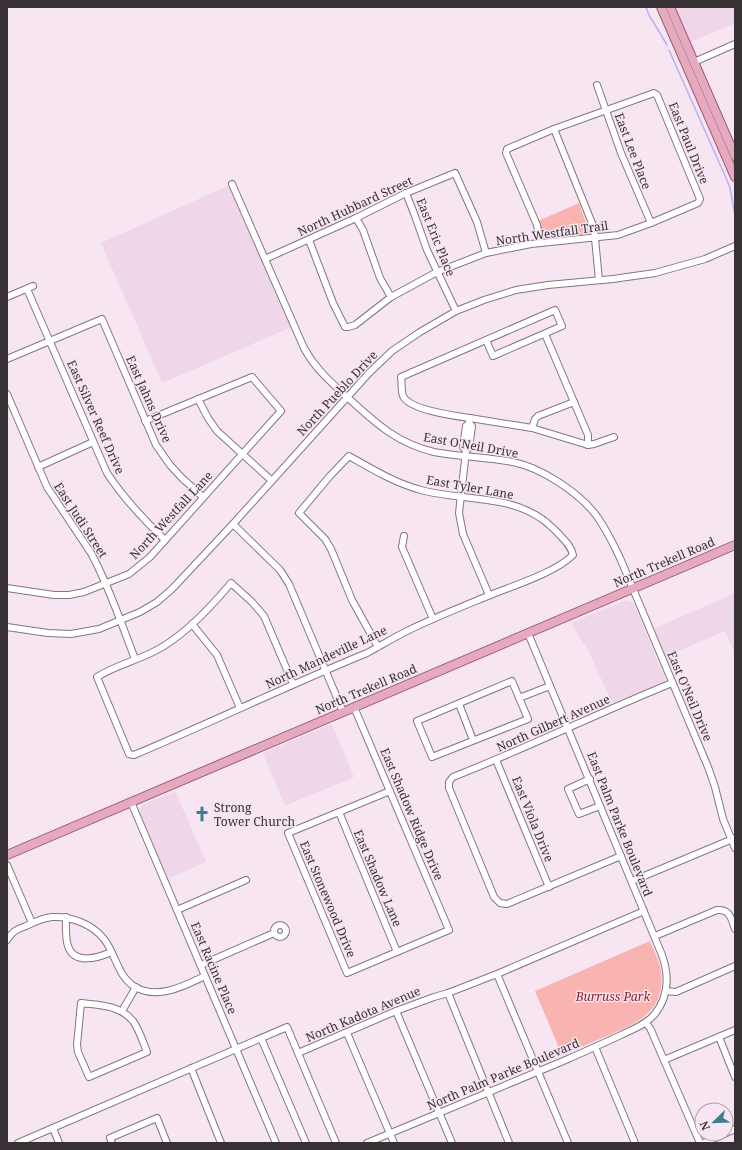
<svg xmlns="http://www.w3.org/2000/svg" width="742" height="1150" viewBox="0 0 742 1150" font-family="'Noto Serif',serif">
<rect width="100%" height="100%" fill="#f7e5f2"/>
<g fill="#efd7e9">
<path d="M 672,7 L 735,7 L 735,23 L 688,43 Z"/>
<path d="M 232,184 L 294,326 L 162,383 L 101,243 Z"/>
<path d="M 735,593 L 735,654 L 725,631 L 665,657 L 653,629 Z"/>
<path d="M 626,600 L 630,601 L 634,604 L 666,681 L 612,703 L 590,654 L 571,623 Z"/>
<path d="M 332,724 L 354,777 L 285,806 L 263,753 Z"/>
<path d="M 175,791 L 206,862 L 167,879 L 139,813 L 140,809 L 142,805 Z"/>
</g>
<g fill="#f9b4b1">
<path d="M 579,203 L 590,234 L 542,241 L 538,221 Z"/>
<path d="M 650,941 C 654,951 660,961 661,972 C 666,1011 637,1023 607,1036 C 592,1042 577,1049 562,1055 L 535,991 Z"/>
</g>
<g fill="none" stroke-linecap="round" stroke-linejoin="round">
<g stroke="#b7b0f7" stroke-width="1.5">
<path d="M 646,7 L 649,15 L 667,45"/>
<path d="M 669,50 L 726,178 L 730,188 L 735,215"/>
</g>
<defs>
<g id="minor">
<path d="M 694,62 L 735,44"/>
<path d="M 597,85 L 621,153 L 651,223"/>
<path d="M 554,129 L 594,228 L 599,280"/>
<path d="M 232,184 L 304,348 C 316,370 330,381 348,398 C 376,423 396,443 434,452 C 460,457 487,457 513,462 C 542,468 578,492 596,515 C 606,529 613,543 620,558 L 708,767 L 715,787 L 723,819 L 735,848"/>
<path d="M 406,193 L 415,216 L 427,250 L 456,311"/>
<path d="M 356,218 L 363,230 L 380,278 L 391,297"/>
<path d="M 309,240 L 333,303 L 345,327 L 348,327 L 355,325 L 391,297 L 437,272 L 486,253 L 531,244 L 618,235 L 651,223 L 698,203 L 700,199 L 657,95 L 654,93 L 554,129 L 507,149 L 506,153 L 537,225 L 540,243"/>
<path d="M 265,259 L 356,218 L 406,193 L 455,173 L 477,222 L 486,253"/>
<path d="M 27,289 L 107,473 C 124,499 143,519 165,540"/>
<path d="M 7,297 L 33,286"/>
<path d="M 7,359 L 102,319 L 156,445 L 170,465 L 182,478 L 203,497"/>
<path d="M 7,394 L 47,487 L 91,553 C 109,586 121,623 135,659"/>
<path d="M 198,399 L 208,418 L 217,431 L 271,480"/>
<path d="M 470,418 L 532,428 L 588,445 L 588,435 L 545,334"/>
<path d="M 469,423 L 470,418 C 456,416 409,410 403,396 C 401,391 402,383 401,377 L 555,310 L 562,326 L 493,356 L 486,340"/>
<path d="M 532,428 L 535,419 L 538,416 L 574,402"/>
<path d="M 588,445 L 594,444 L 614,437"/>
<path d="M 466,451 L 469,448 L 472,426 L 469,423 L 466,426 L 463,447 L 466,451 L 459,513 L 463,534 L 489,595"/>
<path d="M 38,467 L 93,442"/>
<path d="M 233,524 L 280,570 L 289,584 L 343,712"/>
<path d="M 404,536 L 402,547 L 433,619"/>
<path d="M 7,588 L 54,595 L 69,595 L 84,592 L 129,574 L 150,557 L 281,411 L 252,377 L 145,421"/>
<path d="M 192,624 L 217,655 L 240,708"/>
<path d="M 7,627 L 48,633 L 71,634 L 99,629 L 140,612 L 157,602 L 172,589 L 233,524 L 369,373 L 392,351 L 420,332 L 456,311 L 484,300 L 516,290 L 548,285 L 613,279 L 655,273 L 705,259 L 735,246"/>
<path d="M 512,681 L 528,719 L 432,757 L 417,721 Z"/>
<path d="M 293,684 L 264,616 L 252,602 L 231,583 C 211,607 182,638 153,652 C 135,661 114,666 97,677 L 129,754 L 134,755 C 212,722 289,685 367,653 C 380,646 393,638 407,631 C 433,618 461,607 488,596 C 512,586 555,573 573,555 C 571,545 563,539 556,531 C 551,527 547,522 542,519 C 506,494 461,501 421,490 C 395,483 372,469 349,456 L 329,477 L 299,513 L 325,539 L 331,549 L 352,600 L 378,647"/>
<path d="M 519,698 L 550,686"/>
<path d="M 459,704 L 473,740"/>
<path d="M 354,707 L 449,930 L 347,973 L 288,833 L 390,791"/>
<path d="M 496,760 L 549,887"/>
<path d="M 590,779 L 568,789 L 579,814 L 600,806"/>
<path d="M 131,802 L 276,1143"/>
<path d="M 339,812 L 397,952"/>
<path d="M 621,856 L 507,904 L 500,903 L 494,897 L 449,788 L 449,782 L 453,777 C 527,748 598,713 672,683"/>
<path d="M 7,865 L 32,923"/>
<path d="M 632,881 L 735,838"/>
<path d="M 177,910 L 246,880"/>
<path d="M 66,917 C 66,926 65,937 68,946 C 74,965 98,958 111,952"/>
<circle cx="280" cy="931" r="6"/>
<path d="M 655,936 L 717,910 C 730,909 731,918 735,929"/>
<path d="M 7,940 C 9,937 12,933 15,931 C 18,929 23,927 26,926 C 34,922 44,918 52,917 C 71,916 92,924 104,939 C 116,954 117,976 135,987 C 158,1000 184,986 205,976"/>
<path d="M 201,965 L 274,933"/>
<path d="M 497,974 L 568,1143"/>
<path d="M 666,991 L 676,992 L 735,966"/>
<path d="M 448,993 L 509,1143"/>
<path d="M 81,1003 C 99,1005 120,1005 133,1021 C 139,1029 143,1042 147,1052 L 89,1077 L 78,1052 L 77,1045 Z"/>
<path d="M 122,1011 L 136,987"/>
<path d="M 396,1011 L 452,1143"/>
<path d="M 646,1023 L 650,1028 L 700,1143"/>
<path d="M 347,1033 L 394,1143"/>
<path d="M 719,1037 L 735,1077"/>
<path d="M 261,1038 L 306,1143"/>
<path d="M 595,1047 L 635,1143"/>
<path d="M 298,1053 L 396,1011 L 434,997 L 448,993 L 497,974 L 644,911"/>
<path d="M 664,1060 L 735,1030"/>
<path d="M 191,1068 L 221,1143"/>
<path d="M 53,1128 L 59,1143"/>
<path d="M 726,1133 L 735,1129"/>
<path d="M 18,1143 L 287,1027 L 336,1143"/>
<path d="M 112,1143 L 110,1138 L 157,1118 L 167,1143"/>
<path d="M 367,1143 C 434,1115 502,1087 568,1059 C 586,1051 604,1043 621,1035 C 633,1029 645,1025 654,1015 C 669,997 669,975 662,955 L 528,633"/>
<path d="M 704,1143 L 724,1134"/>
</g>
<g id="major">
<path d="M 661,7 L 735,177"/>
<path d="M 670,7 L 735,156"/>
<path d="M 7,855 L 735,545"/>
</g>
</defs>
<use href="#minor" stroke="#857581" stroke-width="8"/>
<use href="#major" stroke="#9d5b74" stroke-width="10"/>
<use href="#minor" stroke="#fff" stroke-width="6"/>
<use href="#major" stroke="#e5aabf" stroke-width="8"/>
</g>
<defs>
<symbol id="church-bare" viewBox="-9 -9 18 18"><path d="M-1.2-6h2.4v3.5h3.3v2.4h-3.3V6h-2.4V-.1h-3.3v-2.4h3.3Z" fill="#3c7e90" stroke="#f7e5f2" stroke-width="2.5" paint-order="stroke"/></symbol>
</defs>
<g fill-rule="evenodd">
<use href="#church-bare" x="191" y="803" width="22" height="22"/>
</g>
<g text-anchor="middle" dominant-baseline="central" stroke-width="3" stroke-linejoin="round" paint-order="stroke">
<g font-size="12" fill="#373136" stroke="#f7e5f2">
<text transform="translate(689 143) rotate(68)">East Paul Drive</text>
<text transform="translate(633 151) rotate(69)">East Lee Place</text>
<text transform="translate(355 206) rotate(-25)">North Hubbard Street</text>
<text transform="translate(552 233) rotate(-8)">North Westfall Trail</text>
<text transform="translate(436 237) rotate(68)">East Eric Place</text>
<text transform="translate(337 393) rotate(-47)">North Pueblo Drive</text>
<text transform="translate(149 399) rotate(66)">East Jahns Drive</text>
<text transform="translate(96 417) rotate(66)">East Silver Reef Drive</text>
<text transform="translate(471 445) rotate(10)">East O'Neil Drive</text>
<text transform="translate(470 487) rotate(10)">East Tyler Lane</text>
<text transform="translate(171 515) rotate(-47)">North Westfall Lane</text>
<text transform="translate(81 520) rotate(57)">East Judi Street</text>
<text transform="translate(664 562) rotate(-23)">North Trekell Road</text>
<text transform="translate(326 657) rotate(-25)">North Mandeville Lane</text>
<text transform="translate(366 689) rotate(-23)">North Trekell Road</text>
<text transform="translate(690 696) rotate(67)">East O'Neil Drive</text>
<text transform="translate(553 723) rotate(-24)">North Gilbert Avenue</text>
<text transform="translate(412 814) rotate(67)">East Shadow Ridge Drive</text>
<text transform="translate(533 819) rotate(68)">East Viola Drive</text>
<text transform="translate(620 824) rotate(68)">East Palm Parke Boulevard</text>
<text transform="translate(378 878) rotate(67)">East Shadow Lane</text>
<text transform="translate(328 899) rotate(67)">East Stonewood Drive</text>
<text transform="translate(214 968) rotate(67)">East Racine Place</text>
<text transform="translate(363 1014) rotate(-23)">North Kadota Avenue</text>
<text transform="translate(503 1074) rotate(-23)">North Palm Parke Boulevard</text>
</g>
<g font-size="12" fill="#373136" stroke="#f7e5f2" text-anchor="start">
<text x="214" y="807">Strong<tspan x="214" dy="14">Tower Church</tspan></text>
</g>
<g font-size="12" font-style="italic" fill="#921a27" stroke="#f7e5f2">
<text x="613" y="996">Burruss Park</text>
</g>
</g>
<rect width="742" height="1150" fill="none" stroke="#373136" stroke-width="16"/>
<g transform="translate(714 1122) rotate(247)"><circle r="19" fill="#f7e5f2" stroke="#aa9da7"/>
<path d="M0-3L7 15L0 10L-7 15Z" fill="#3c7e90"/>
<text y="-6" font-size="11" font-weight="bold" text-anchor="middle" fill="#373136">N</text>
</g>
</svg>
